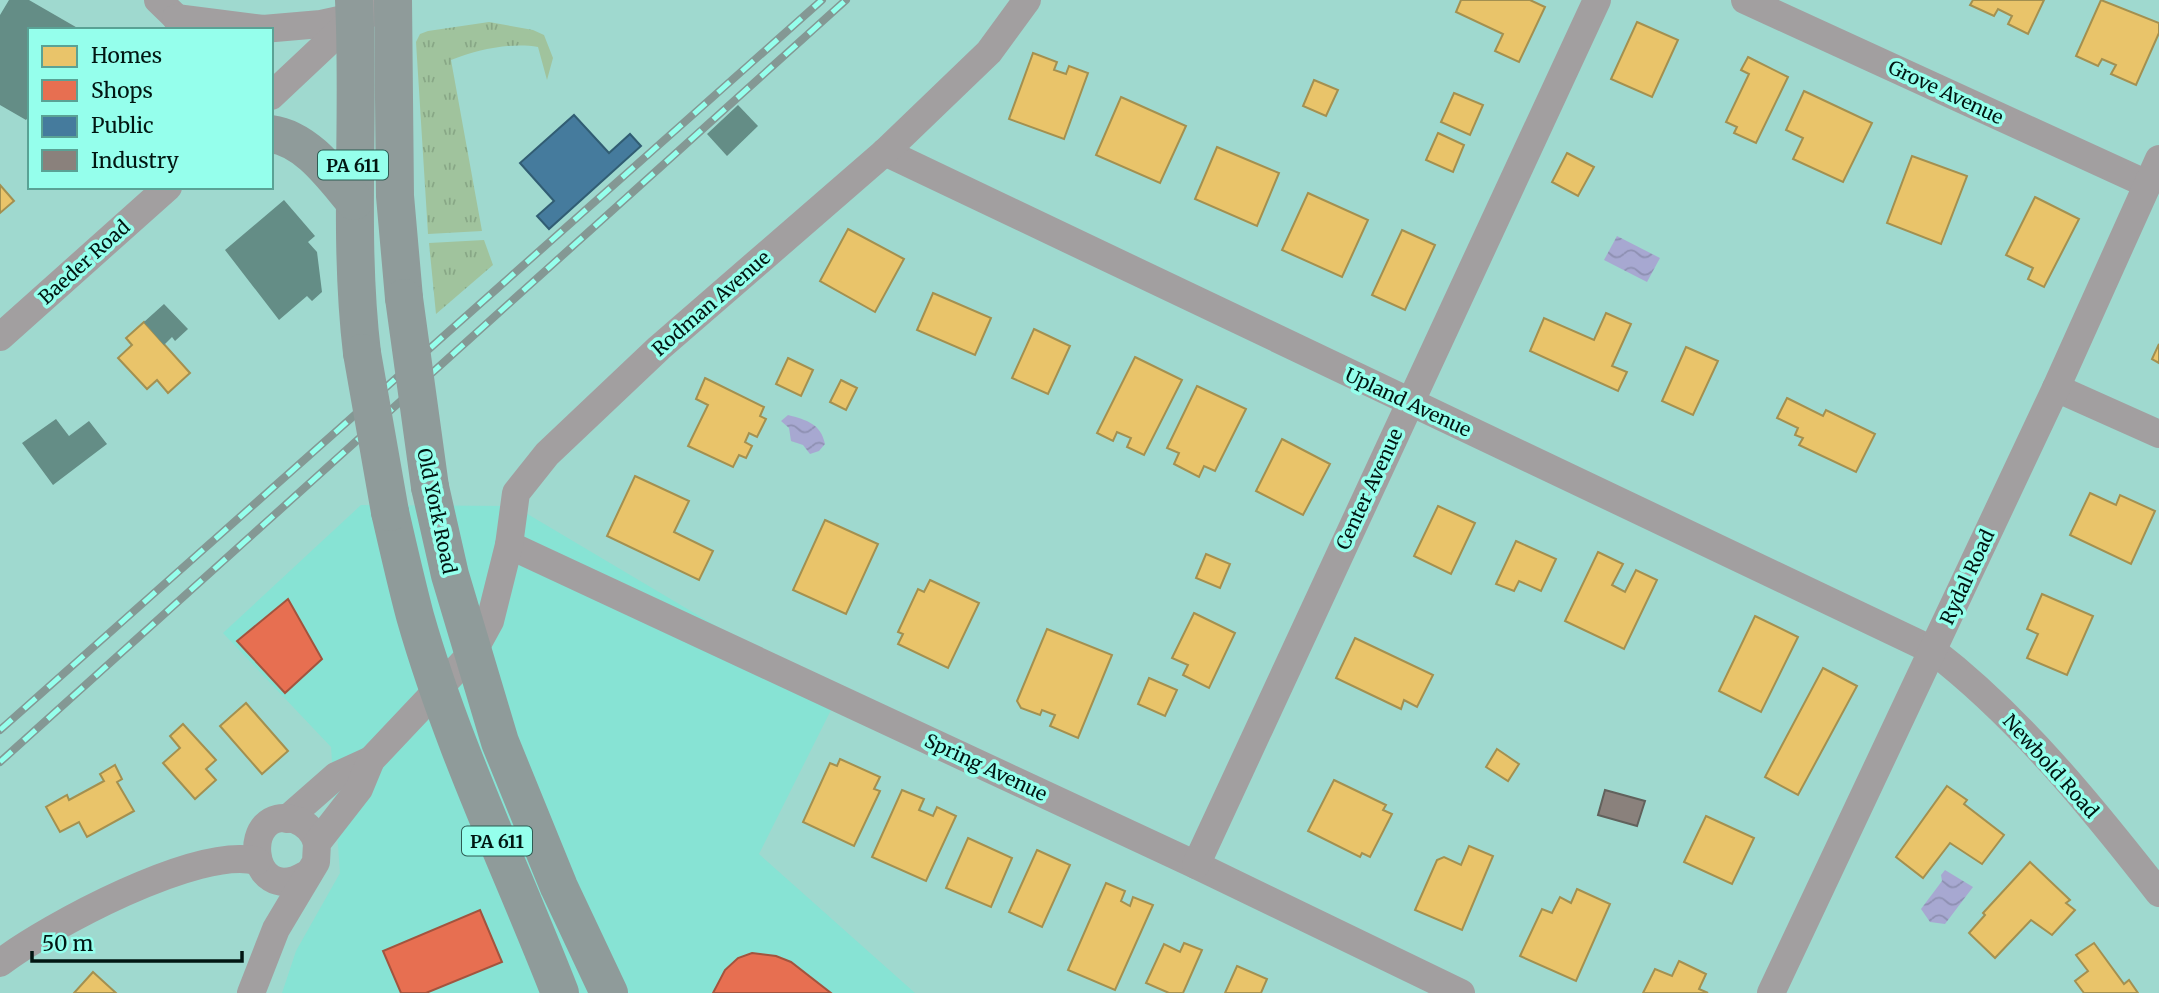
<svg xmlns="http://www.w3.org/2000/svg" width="2159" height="993" viewBox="0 0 2159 993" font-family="Merriweather,serif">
<defs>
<pattern id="grass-tufts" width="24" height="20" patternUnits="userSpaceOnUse" patternTransform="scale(1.75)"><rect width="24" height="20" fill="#a0c39d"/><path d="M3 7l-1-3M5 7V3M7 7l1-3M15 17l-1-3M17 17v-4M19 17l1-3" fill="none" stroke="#88a786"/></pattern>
<pattern id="water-waves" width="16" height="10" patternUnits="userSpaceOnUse" patternTransform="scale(1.75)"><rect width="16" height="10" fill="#a7a8d1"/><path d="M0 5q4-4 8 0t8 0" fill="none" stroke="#8e90b2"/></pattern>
</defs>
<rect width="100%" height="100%" fill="#9fd9cf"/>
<path fill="#87e3d4" d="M 361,505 L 514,506 L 837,698 L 759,854 L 915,993 L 282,993 L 296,951 L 340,873 L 331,747 L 223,633 Z"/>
<g fill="url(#grass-tufts)">
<path d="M 489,22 L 533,30 L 544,35 L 553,58 L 547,80 L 538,47 C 510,42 477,50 451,60 L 482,231 L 428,234 L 416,42 L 420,34 L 428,31 Z"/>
<path d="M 484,240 L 493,265 L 436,314 L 429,243 Z"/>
</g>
<g fill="url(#water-waves)">
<path d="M 1617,236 L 1660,258 L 1647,282 L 1604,260 Z"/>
<path d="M 788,415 C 807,420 821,424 825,444 L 819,451 L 810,454 L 803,445 L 791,441 L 789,428 L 781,421 Z"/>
<path d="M 1945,870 L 1973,887 L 1945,924 L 1930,922 L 1921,909 L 1942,881 L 1941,875 Z"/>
</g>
<g fill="#e9c46a" stroke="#a39050" stroke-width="2">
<path d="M 1461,0 L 1530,0 L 1545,7 L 1519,62 L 1495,51 L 1503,34 L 1456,12 Z"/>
<path d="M 1973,0 L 2044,0 L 2028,34 L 2008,24 L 2012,16 L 1998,9 L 1994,16 L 1970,5 Z"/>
<path d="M 2101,0 L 2159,23 L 2159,33 L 2136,85 L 2111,74 L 2116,65 L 2102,59 L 2098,66 L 2076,56 Z"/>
<path d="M 1637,22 L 1678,40 L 1652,97 L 1611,79 Z"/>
<path d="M 1033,53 L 1057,62 L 1054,70 L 1066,74 L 1069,66 L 1088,73 L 1064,139 L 1009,119 Z"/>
<path d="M 1748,57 L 1788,77 L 1756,143 L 1734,133 L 1737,127 L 1726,122 L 1749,74 L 1741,70 Z"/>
<path d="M 1314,80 L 1338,90 L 1326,116 L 1303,106 Z"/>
<path d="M 1804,91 L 1872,123 L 1843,182 L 1793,159 L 1803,138 L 1786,130 Z"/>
<path d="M 1454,93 L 1483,105 L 1470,135 L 1441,122 Z"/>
<path d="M 1121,97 L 1186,126 L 1160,183 L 1096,155 Z"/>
<path d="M 1438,133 L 1464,145 L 1453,172 L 1426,160 Z"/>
<path d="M 1217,147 L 1279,173 L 1257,226 L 1195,199 Z"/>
<path d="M 1567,153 L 1594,167 L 1578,196 L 1552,182 Z"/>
<path d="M 1912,156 L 1967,176 L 1941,244 L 1887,223 Z"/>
<path d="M 0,185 L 14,201 L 0,213 Z"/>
<path d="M 1308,193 L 1368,220 L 1342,277 L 1282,250 Z"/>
<path d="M 2035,197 L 2079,219 L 2044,287 L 2028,279 L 2033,268 L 2006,255 Z"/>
<path d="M 848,229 L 904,259 L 875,312 L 820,281 Z"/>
<path d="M 1402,230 L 1435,245 L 1405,310 L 1372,295 Z"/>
<path d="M 933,293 L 991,318 L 975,355 L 917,330 Z"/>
<path d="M 1606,313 L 1631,324 L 1612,366 L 1627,372 L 1618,391 L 1530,351 L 1544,318 L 1594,340 Z"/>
<path d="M 144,322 L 190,373 L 168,393 L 157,380 L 147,389 L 118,358 L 132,345 L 126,338 Z"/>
<path d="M 1034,329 L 1070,346 L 1048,394 L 1012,378 Z"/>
<path d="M 2159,344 L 2159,363 L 2152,359 Z"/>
<path d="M 1686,347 L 1718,361 L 1693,415 L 1662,401 Z"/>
<path d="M 1135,357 L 1182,380 L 1144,455 L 1127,447 L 1131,438 L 1117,432 L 1113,441 L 1097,433 Z"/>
<path d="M 788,358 L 813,370 L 801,396 L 776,384 Z"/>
<path d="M 705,378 L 764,407 L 760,416 L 766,419 L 757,437 L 749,433 L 745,442 L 752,446 L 746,458 L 739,455 L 733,467 L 688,446 L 708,405 L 696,399 Z"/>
<path d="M 841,380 L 857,388 L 846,410 L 830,402 Z"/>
<path d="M 1197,386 L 1246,409 L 1215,471 L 1204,466 L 1199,477 L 1174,464 L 1179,453 L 1167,448 Z"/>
<path d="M 1787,398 L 1823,416 L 1826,410 L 1875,434 L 1856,472 L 1799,445 L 1803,438 L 1795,435 L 1798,428 L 1777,418 Z"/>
<path d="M 1282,439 L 1330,464 L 1303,515 L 1256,491 Z"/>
<path d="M 635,476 L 689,501 L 674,532 L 713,551 L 699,580 L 607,536 Z"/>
<path d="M 2090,493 L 2116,505 L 2120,495 L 2155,511 L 2131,564 L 2070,535 Z"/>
<path d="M 1438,506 L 1475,523 L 1451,574 L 1414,556 Z"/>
<path d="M 825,520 L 878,544 L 846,614 L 793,590 Z"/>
<path d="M 1516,541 L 1556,559 L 1541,591 L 1519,581 L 1514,591 L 1496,584 Z"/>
<path d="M 1598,552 L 1623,564 L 1612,585 L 1625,592 L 1636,570 L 1657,580 L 1624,649 L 1565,621 Z"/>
<path d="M 1206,554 L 1230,564 L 1220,588 L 1196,578 Z"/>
<path d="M 930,580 L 979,603 L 948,668 L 898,644 L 903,634 L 898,632 L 918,589 L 924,592 Z"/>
<path d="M 2042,594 L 2093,616 L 2067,675 L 2027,658 L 2038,634 L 2027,629 Z"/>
<path d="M 1194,613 L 1235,633 L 1209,688 L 1183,675 L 1188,665 L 1172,658 Z"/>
<path d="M 1755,616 L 1798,637 L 1761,712 L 1719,691 Z"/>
<path d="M 1047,629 L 1112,655 L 1078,738 L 1050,726 L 1055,715 L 1042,710 L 1040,715 L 1021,708 L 1017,701 Z"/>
<path d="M 1355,638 L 1433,675 L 1417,707 L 1404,700 L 1401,709 L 1336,678 Z"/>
<path d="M 1823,668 L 1857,686 L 1798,795 L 1765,777 Z"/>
<path d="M 1149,678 L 1177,690 L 1165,716 L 1138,704 Z"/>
<path d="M 246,703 L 288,751 L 262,774 L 220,726 Z"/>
<path d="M 183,724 L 216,760 L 206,769 L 216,780 L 195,799 L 163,763 L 180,748 L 170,736 Z"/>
<path d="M 1497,749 L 1519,764 L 1508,781 L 1486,767 Z"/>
<path d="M 840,759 L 880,777 L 874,789 L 880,791 L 854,846 L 803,822 L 830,763 L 837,766 Z"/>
<path d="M 115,765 L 122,779 L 117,782 L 134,811 L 87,837 L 79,822 L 60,832 L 46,807 L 67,795 L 69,800 L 104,781 L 100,774 Z"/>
<path d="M 1334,780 L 1386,805 L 1383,810 L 1392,814 L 1370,857 L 1362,853 L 1360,857 L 1308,831 Z"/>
<path d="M 1947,786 L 1967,800 L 1964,804 L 2004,835 L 1982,864 L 1950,843 L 1923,878 L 1896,857 Z"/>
<path d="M 902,790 L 924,799 L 919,810 L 933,816 L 937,807 L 956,816 L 926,881 L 872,857 Z"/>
<path d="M 1706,816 L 1754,838 L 1732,884 L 1684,862 Z"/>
<path d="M 968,838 L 1012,858 L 991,907 L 946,888 Z"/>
<path d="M 1469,846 L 1493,856 L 1462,930 L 1415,910 L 1437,860 L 1444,857 L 1461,865 Z"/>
<path d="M 1037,850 L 1070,865 L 1042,927 L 1009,912 Z"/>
<path d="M 2030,862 L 2070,900 L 2066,903 L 2075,910 L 2052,935 L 2031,920 L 1995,958 L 1969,933 L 1985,915 L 1983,913 Z"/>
<path d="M 1106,883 L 1125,891 L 1121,901 L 1130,906 L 1133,897 L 1153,905 L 1115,990 L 1068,970 Z"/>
<path d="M 1577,889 L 1610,904 L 1576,981 L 1520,956 L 1542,909 L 1552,913 L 1560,897 L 1571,903 Z"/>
<path d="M 1184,943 L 1202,950 L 1183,993 L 1169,993 L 1146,983 L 1164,944 L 1180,952 Z"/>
<path d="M 2094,943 L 2124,984 L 2129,980 L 2138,993 L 2084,993 L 2075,981 L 2088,971 L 2076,955 Z"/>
<path d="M 1679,961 L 1706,974 L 1699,989 L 1708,993 L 1643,993 L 1655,969 L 1672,976 Z"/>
<path d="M 1237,966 L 1267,979 L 1261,993 L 1225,993 Z"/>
<path d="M 93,972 L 116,993 L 74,993 Z"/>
</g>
<g fill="#e76f51" stroke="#a2543e" stroke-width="2">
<path d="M 288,599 L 322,659 L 285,693 L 237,641 Z"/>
<path d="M 480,910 L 502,962 L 426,993 L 401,993 L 383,951 Z"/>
<path d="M 752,953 L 776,956 L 791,962 L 831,993 L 713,993 L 725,970 L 738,958 Z"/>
</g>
<path fill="#457b9d" stroke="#315d73" stroke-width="2" d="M 574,115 L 609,153 L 630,134 L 641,146 L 549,229 L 537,216 L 554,201 L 520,163 Z"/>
<path fill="#8a817c" stroke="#61615c" stroke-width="2" d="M 1605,790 L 1645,801 L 1637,826 L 1598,815 Z"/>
<g fill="#648d86">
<path d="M 9,0 L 29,0 L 81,30 L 30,30 L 30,115 L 26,120 L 0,105 L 0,15 Z"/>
<path d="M 738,105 L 758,126 L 727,156 L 707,134 Z"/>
<path d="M 284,200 L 315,236 L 308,242 L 317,252 L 322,292 L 312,301 L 307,296 L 279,320 L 225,250 Z"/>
<path d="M 164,304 L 188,329 L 175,341 L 172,337 L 164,345 L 144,322 Z"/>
<path d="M 56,419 L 69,436 L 89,421 L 107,444 L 53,485 L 22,443 Z"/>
</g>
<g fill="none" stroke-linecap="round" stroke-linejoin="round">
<g stroke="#a29fa0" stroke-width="28">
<path d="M 158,0 L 189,30"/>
<path d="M 1745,0 L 2147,184"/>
<path d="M 176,18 L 263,29 L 321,24 L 371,13"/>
<path d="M 271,96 L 355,17"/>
<path d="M 885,152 L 1932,650 C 2019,717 2091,806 2159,893"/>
<path d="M 0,337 L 168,187"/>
<path d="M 2056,388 L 2159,434"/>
<path d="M 509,545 L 1196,865 L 1461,993"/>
<path d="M 287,819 L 336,776 L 371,760"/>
<path d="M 1196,865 L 1597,0"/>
<path d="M 305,875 C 247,909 239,802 296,820 C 307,824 314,832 317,843"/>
<path d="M 0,963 C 47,927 199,845 257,861"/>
<path d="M 251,993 L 276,929 L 316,862 L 317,843 L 359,789 L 371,760 L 473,652 L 490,621 L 509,545 L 516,493 L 547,454 L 659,348 L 885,152 L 989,52 L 1027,0"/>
<path d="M 1771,993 L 2056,388 L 2159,159"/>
</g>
<g stroke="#8f9b9a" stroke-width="38">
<path d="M 354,0 C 360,118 348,236 362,353"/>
<path d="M 393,0 L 395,196 L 404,298"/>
<path d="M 271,134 C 307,139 332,175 354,201"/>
<path d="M 430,487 L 450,575 L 500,742 L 559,887 L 609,993"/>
<path d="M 390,512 C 398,547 406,582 415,616 C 452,746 511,868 560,993"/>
</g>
<defs>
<g id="rail">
<path d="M 0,730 L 822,0"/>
<path d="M 0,762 L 846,0"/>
</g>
</defs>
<use href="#rail" stroke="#849894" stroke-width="8"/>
<use href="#rail" stroke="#95ffec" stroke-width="5" stroke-dasharray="16" stroke-linecap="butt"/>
<g stroke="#8f9b9a" stroke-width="38">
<path d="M 404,298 L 430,487"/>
<path d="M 362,353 L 390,512"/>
</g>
</g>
<g text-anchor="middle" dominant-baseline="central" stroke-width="7" stroke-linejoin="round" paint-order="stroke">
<g fill="#95ffec" stroke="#2d5c53" stroke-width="2">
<rect x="318" y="150.5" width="70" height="29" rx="5"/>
<rect x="462" y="826.5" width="70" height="29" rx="5"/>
</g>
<g font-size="18" font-weight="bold" fill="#011612">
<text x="353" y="165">PA 611</text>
<text x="497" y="841">PA 611</text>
</g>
<g font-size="19" fill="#011612" stroke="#95ffec">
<text transform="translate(1946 92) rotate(25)">Grove Avenue</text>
<text transform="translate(84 262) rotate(-42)">Baeder Road</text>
<text transform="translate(711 303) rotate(-41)">Rodman Avenue</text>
<text transform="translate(1408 402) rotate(25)">Upland Avenue</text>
<text transform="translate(1369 489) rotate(-65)">Center Avenue</text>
<text transform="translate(437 511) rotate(78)">Old York Road</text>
<text transform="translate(1967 577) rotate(-65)">Rydal Road</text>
<text transform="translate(2051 766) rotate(48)">Newbold Road</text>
<text transform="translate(986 767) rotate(25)">Spring Avenue</text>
</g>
</g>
<rect x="28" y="28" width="245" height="161" fill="#95ffec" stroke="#5aa295" stroke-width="2"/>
<rect x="42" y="46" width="35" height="21" fill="#e9c46a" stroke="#5aa295" stroke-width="2"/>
<text x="91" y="63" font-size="21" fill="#011612">Homes</text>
<rect x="42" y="80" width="35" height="21" fill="#e76f51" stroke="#5aa295" stroke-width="2"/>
<text x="91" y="98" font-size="21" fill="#011612">Shops</text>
<rect x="42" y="116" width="35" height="21" fill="#457b9d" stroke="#5aa295" stroke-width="2"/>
<text x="91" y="133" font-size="21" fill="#011612">Public</text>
<rect x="42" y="150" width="35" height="21" fill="#8a817c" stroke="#5aa295" stroke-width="2"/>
<text x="91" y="168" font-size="21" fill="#011612">Industry</text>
<path d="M32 951v10h210v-10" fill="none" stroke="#011612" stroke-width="3.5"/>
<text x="42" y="951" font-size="21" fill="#011612" stroke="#95ffec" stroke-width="5" paint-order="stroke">50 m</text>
</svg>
